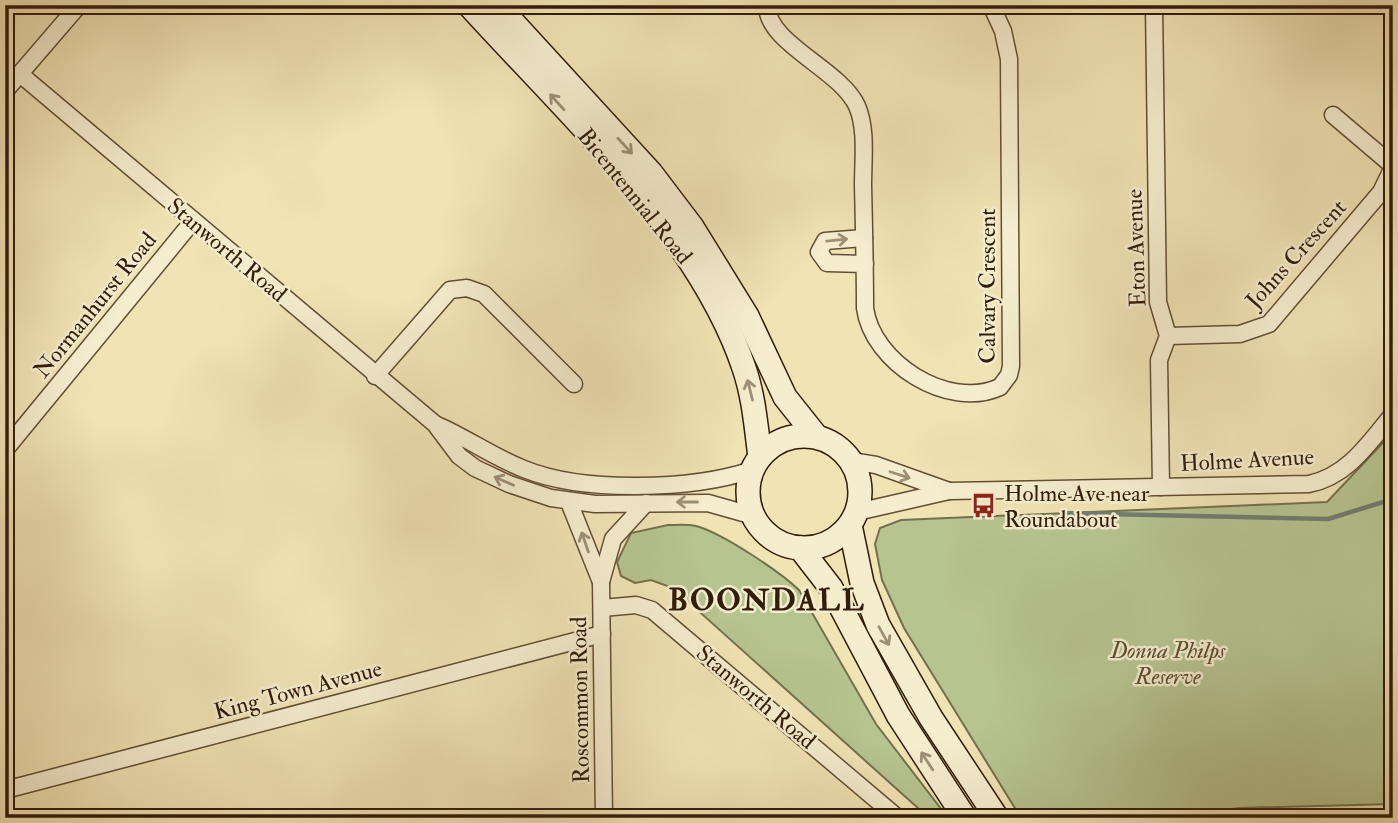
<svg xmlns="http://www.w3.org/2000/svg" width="1398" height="823" viewBox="0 0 1398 823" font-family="'IM FELL Double Pica',serif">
<rect width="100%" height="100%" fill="#f0e3b4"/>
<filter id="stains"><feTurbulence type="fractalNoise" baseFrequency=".00286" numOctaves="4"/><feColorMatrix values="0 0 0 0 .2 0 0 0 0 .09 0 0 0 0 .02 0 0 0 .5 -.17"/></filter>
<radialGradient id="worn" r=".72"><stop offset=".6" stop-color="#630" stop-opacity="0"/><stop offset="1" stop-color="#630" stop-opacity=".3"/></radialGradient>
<g fill="#b6c490" stroke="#74704d" stroke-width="2">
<path d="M 1393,432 L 1393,804 L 1238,808 L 1184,818 L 1021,818 L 904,628 L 882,580 L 875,544 L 880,528 L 901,520 L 1327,502 Z"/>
<path d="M 668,525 C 677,525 687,524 696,526 C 722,533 779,571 799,590 L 876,724 L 948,818 L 929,818 L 673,588 L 651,580 L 635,583 L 621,576 L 617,562 L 631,533 Z"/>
</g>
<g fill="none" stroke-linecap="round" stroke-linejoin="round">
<path stroke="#727d71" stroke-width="4.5" d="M 1062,513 L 1328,519 L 1393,499"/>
<defs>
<g id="street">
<path d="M 767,5 C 766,43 840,69 857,106 C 867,129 863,160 863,185 C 864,226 865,267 865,308 C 872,362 948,411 1000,387 L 1009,375 L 1011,366 L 1009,59 L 1003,31 L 991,5"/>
<path d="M 1154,5 L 1158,302 L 1168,336 L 1159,360 L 1161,487"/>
<path d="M 20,74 L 435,424 L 459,456 L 475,468 L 509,484 L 551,498 L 595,504 L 708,503 L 754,516"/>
<path d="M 5,91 L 79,5"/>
<path d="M 1333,115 L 1393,166"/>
<path d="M 864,238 L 825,241 L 819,252 L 827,263 L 865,264"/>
<path d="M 1168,336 L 1240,334 L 1269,324 L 1381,192 L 1393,167"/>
<path d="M 375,376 L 450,290 L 467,288 L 484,294 L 574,384"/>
<path d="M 437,425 C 467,438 493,457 524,469 C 583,493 692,490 752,470"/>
<path d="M 5,450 L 193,221"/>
<path d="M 851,461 L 876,465 L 949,491"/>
<path d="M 569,502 L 601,582"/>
<path d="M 857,512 L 949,491 L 1309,484 C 1348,476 1369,443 1393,414"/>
<path d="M 602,608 L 636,605 L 652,610 L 898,818"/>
<path d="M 5,790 L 602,634"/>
<path d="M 604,818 L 601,582 L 613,539 L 646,503"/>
</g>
<g id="secondary">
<path d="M 469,5 C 563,109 699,233 744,368 C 754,397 756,427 760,457"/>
<path d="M 497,5 L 651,173 L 692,227 L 747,316 L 785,397 L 816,436"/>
<circle cx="804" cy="492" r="56"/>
<path d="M 850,525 L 862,583 L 878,625 L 931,718 L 997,818"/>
<path d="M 800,548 L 831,588 L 898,715 L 965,818"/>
</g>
</defs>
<use href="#street" stroke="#624e34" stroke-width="19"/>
<use href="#secondary" stroke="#321c0a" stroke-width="26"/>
<use href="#street" stroke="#f5edce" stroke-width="16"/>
<use href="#secondary" stroke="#f5edce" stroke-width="23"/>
<path stroke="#321c0a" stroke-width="4.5" stroke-dasharray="12 12" stroke-linecap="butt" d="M 5,32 L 28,5"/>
</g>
<defs><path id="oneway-shaft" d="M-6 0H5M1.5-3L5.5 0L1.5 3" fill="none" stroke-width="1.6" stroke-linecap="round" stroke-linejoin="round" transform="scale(1.75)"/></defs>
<g stroke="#9d8f76">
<use href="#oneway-shaft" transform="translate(557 102) rotate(-132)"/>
<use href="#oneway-shaft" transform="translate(625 146) rotate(47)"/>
<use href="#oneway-shaft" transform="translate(837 240) rotate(-6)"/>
<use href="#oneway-shaft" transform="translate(750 390) rotate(-104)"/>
<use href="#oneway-shaft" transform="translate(900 475) rotate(18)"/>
<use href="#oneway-shaft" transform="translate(504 481) rotate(-156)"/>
<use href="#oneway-shaft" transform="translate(687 502) rotate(-180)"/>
<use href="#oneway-shaft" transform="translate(585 542) rotate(-109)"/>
<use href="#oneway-shaft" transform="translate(884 636) rotate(61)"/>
<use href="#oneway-shaft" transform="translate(927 761) rotate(-123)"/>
</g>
<defs>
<symbol id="bus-bare" viewBox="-9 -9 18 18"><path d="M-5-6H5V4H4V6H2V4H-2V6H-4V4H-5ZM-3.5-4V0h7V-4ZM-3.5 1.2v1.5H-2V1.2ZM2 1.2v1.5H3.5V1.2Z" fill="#8f2418" stroke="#f5edce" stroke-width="2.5" paint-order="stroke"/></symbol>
</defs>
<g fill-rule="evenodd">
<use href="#bus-bare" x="966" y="488" width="35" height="35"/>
</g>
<g text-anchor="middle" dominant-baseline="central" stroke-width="5" stroke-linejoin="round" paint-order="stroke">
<g font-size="23" fill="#321c0a" stroke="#f5edce">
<text transform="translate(635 196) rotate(51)">Bicentennial Road</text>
<text transform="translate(1136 248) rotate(-92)">Eton Avenue</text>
<text transform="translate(227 250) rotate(40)">Stanworth Road</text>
<text transform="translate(1296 254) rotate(-48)">Johns Crescent</text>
<text transform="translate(987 286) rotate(-90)">Calvary Crescent</text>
<text transform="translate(95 305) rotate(-51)">Normanhurst Road</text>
<text transform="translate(1247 460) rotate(-3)">Holme Avenue</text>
<text transform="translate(298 690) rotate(-15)">King Town Avenue</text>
<text transform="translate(756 697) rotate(40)">Stanworth Road</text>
<text transform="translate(580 700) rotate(-91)">Roscommon Road</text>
</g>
<g font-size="23" fill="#321c0a" stroke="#f5edce" text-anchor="start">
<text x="1004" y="493">Holme Ave near<tspan x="1004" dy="26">Roundabout</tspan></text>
</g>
<g font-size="23" font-style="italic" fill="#5a4e32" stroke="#f5edce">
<text x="1168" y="650">Donna Philps<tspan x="1168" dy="26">Reserve</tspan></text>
</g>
<g font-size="30" font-weight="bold" letter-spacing="2" fill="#321c0a" stroke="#f5edce">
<text x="767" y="600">BOONDALL</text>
</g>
</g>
<rect width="1398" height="823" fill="none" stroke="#f0e3b4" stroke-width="28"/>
<rect x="7" y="7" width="1384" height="809" fill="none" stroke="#321c0a" stroke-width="3.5"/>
<rect x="14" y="14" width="1370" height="795" fill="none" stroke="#321c0a" stroke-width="2"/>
<rect width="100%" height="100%" filter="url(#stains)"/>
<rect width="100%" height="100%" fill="url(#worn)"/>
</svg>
